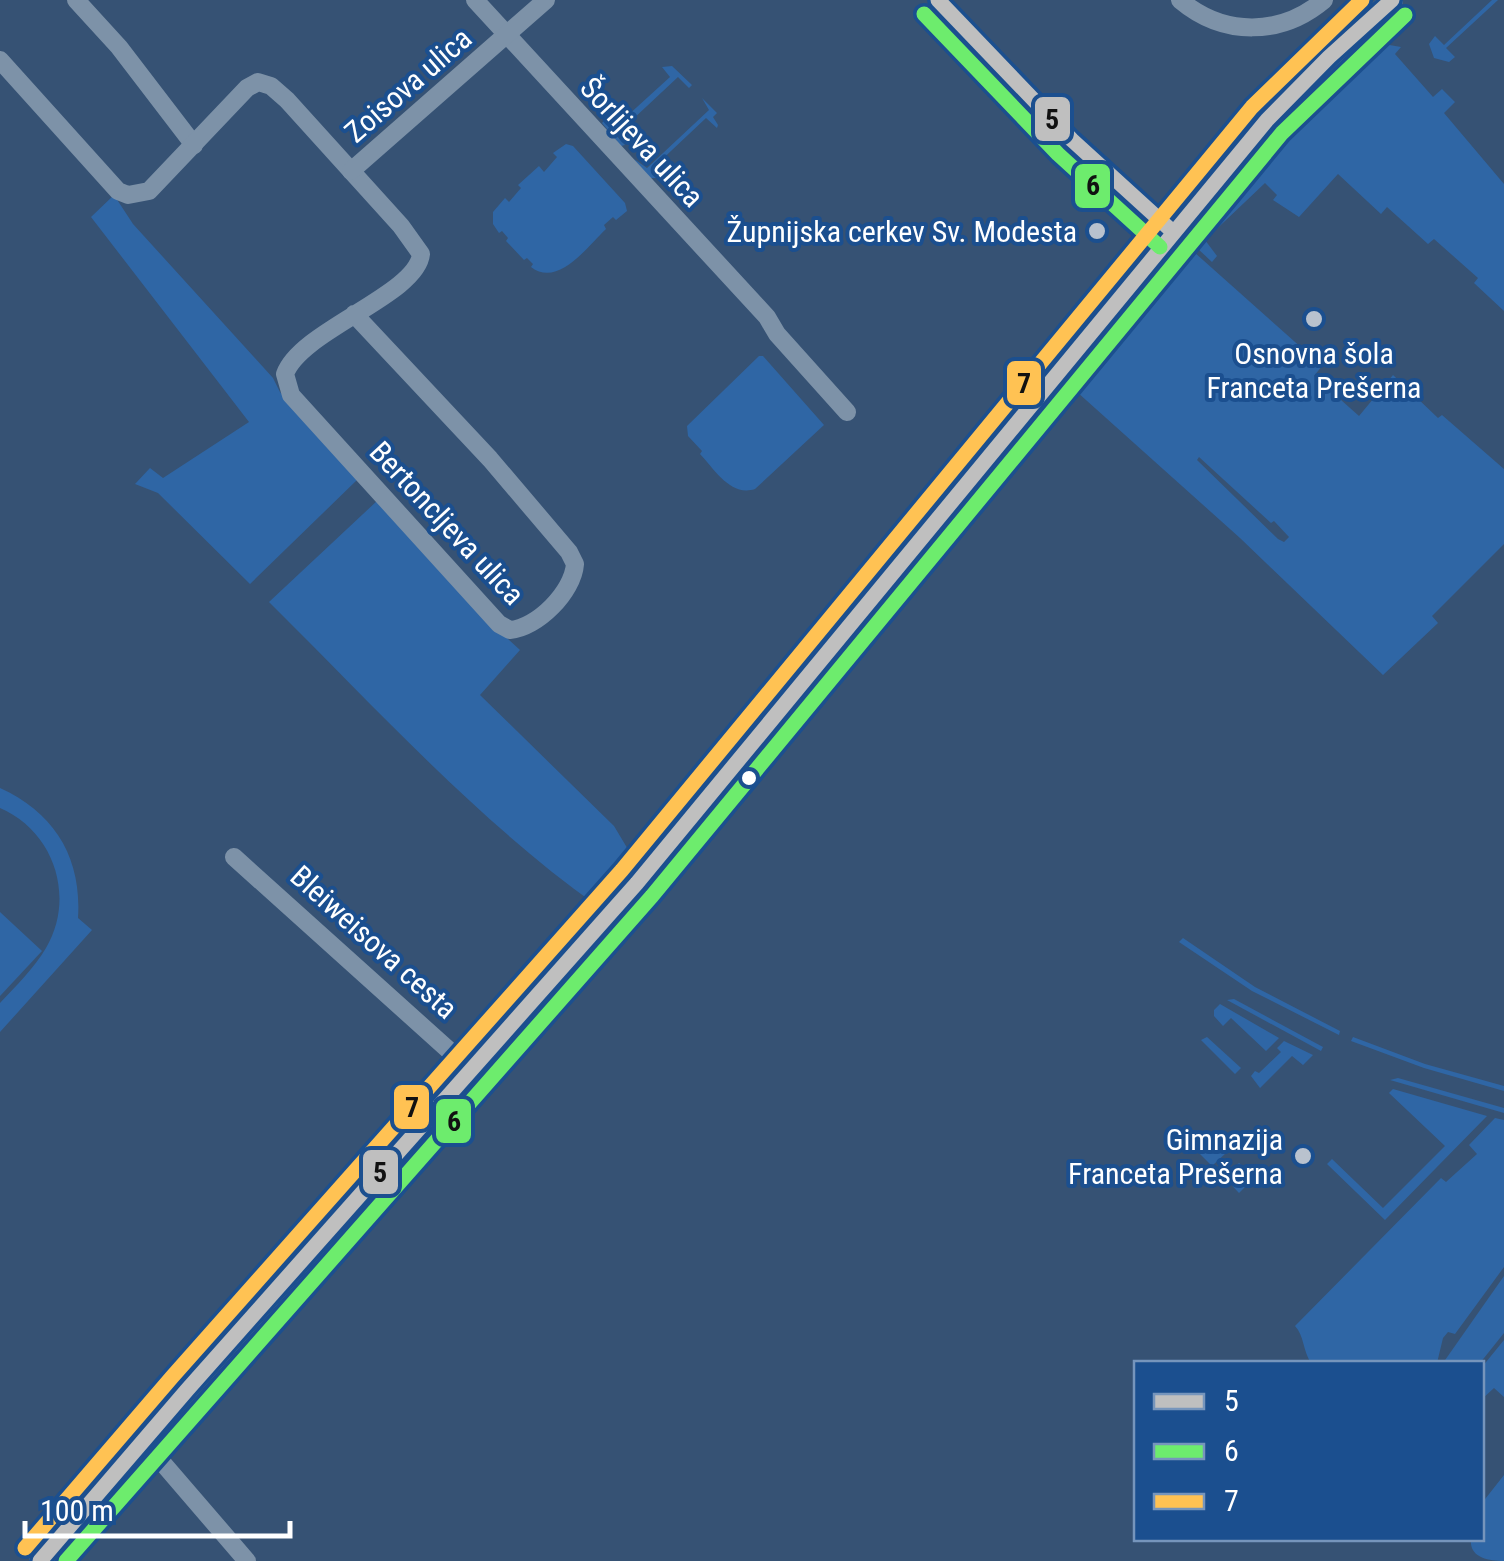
<svg xmlns="http://www.w3.org/2000/svg" width="1504" height="1561" viewBox="0 0 1504 1561" font-family="'Roboto Condensed',sans-serif">
<rect width="100%" height="100%" fill="#365274"/>
<g fill="#2f66a5" fill-rule="evenodd">
<path d="M 1492,0 L 1498,0 L 1446,48 L 1455,57 L 1449,62 L 1434,58 L 1429,44 L 1435,36 L 1444,45 Z"/>
<path d="M 1378,43 L 1401,47 L 1395,54 L 1433,97 L 1442,89 L 1455,102 L 1444,113 L 1504,184 L 1504,311 L 1474,283 L 1478,278 L 1434,239 L 1428,244 L 1387,207 L 1381,214 L 1338,174 L 1299,217 L 1273,200 L 1277,195 L 1265,183 L 1205,240 L 1217,256 L 1212,262 L 1197,248 L 1196,242 L 1191,237 L 1195,232 L 1193,230 L 1283,123 Z"/>
<path d="M 672,66 L 692,85 L 689,88 L 678,77 L 616,135 L 625,145 L 621,146 L 602,123 L 606,118 L 615,127 L 670,77 L 662,67 Z"/>
<path d="M 702,98 L 717,113 L 713,117 L 718,125 L 717,128 L 706,118 L 654,167 L 664,178 L 649,178 L 634,159 L 647,168 L 709,110 Z"/>
<path d="M 566,144 L 573,146 L 625,203 L 627,211 L 616,220 L 613,217 L 604,225 L 606,229 C 587,247 558,288 531,267 L 533,264 L 527,258 L 524,260 L 506,241 L 508,238 L 502,231 L 499,233 L 493,224 L 493,212 L 505,198 L 509,202 L 521,188 L 518,185 L 539,166 L 544,172 L 557,157 L 553,153 Z"/>
<path d="M 114,195 L 133,224 L 273,378 L 280,392 L 358,479 L 250,584 L 158,493 L 135,484 L 150,468 L 163,478 L 249,422 L 91,217 Z"/>
<path d="M 1185,244 L 1322,366 L 1314,376 L 1359,416 L 1393,375 L 1438,418 L 1442,415 L 1504,469 L 1504,544 L 1432,616 L 1438,623 L 1383,675 L 1240,538 L 1067,383 L 1175,251 L 1178,253 ZM 1199,457 L 1271,523 L 1274,521 L 1289,537 L 1284,542 L 1278,539 L 1197,460 Z"/>
<path d="M 759,356 L 763,356 L 824,425 L 755,489 C 731,497 715,470 700,454 L 702,451 L 688,436 L 687,426 Z"/>
<path d="M 950,489 L 882,562 L 879,559 Z"/>
<path d="M 378,500 L 496,628 L 520,650 L 480,695 L 614,826 L 629,851 L 619,876 L 596,905 C 477,820 373,705 269,602 Z"/>
<path d="M 775,688 L 780,695 L 701,792 L 687,804 L 678,806 Z"/>
<path d="M 0,788 C 55,813 82,858 78,918 L 92,930 L 0,1032 L 0,1003 C 16,986 34,968 46,948 C 76,897 54,831 0,808 Z"/>
<path d="M 0,912 L 42,951 L 0,996 Z"/>
<path d="M 1183,938 L 1255,987 L 1340,1031 L 1339,1035 L 1252,991 L 1179,942 Z"/>
<path d="M 1234,999 L 1323,1047 L 1321,1051 L 1227,1000 Z"/>
<path d="M 1220,1004 L 1279,1038 L 1266,1051 L 1231,1018 L 1223,1026 L 1214,1016 L 1214,1010 Z"/>
<path d="M 1207,1037 L 1241,1068 L 1235,1074 L 1201,1040 Z"/>
<path d="M 1353,1037 L 1425,1064 L 1504,1086 L 1504,1091 L 1424,1068 L 1351,1041 Z"/>
<path d="M 1284,1041 L 1313,1055 L 1303,1065 L 1292,1056 L 1260,1088 L 1251,1076 L 1255,1071 L 1259,1073 L 1281,1052 L 1277,1048 Z"/>
<path d="M 1398,1078 L 1504,1108 L 1504,1113 L 1390,1080 Z"/>
<path d="M 1393,1089 L 1487,1116 L 1385,1220 L 1327,1164 L 1332,1159 L 1383,1208 L 1445,1146 L 1389,1093 Z"/>
<path d="M 1495,1118 L 1504,1120 L 1504,1267 L 1455,1334 L 1448,1332 L 1443,1338 L 1437,1363 L 1311,1363 C 1303,1351 1304,1335 1295,1326 L 1441,1178 L 1446,1182 L 1477,1154 L 1469,1145 Z"/>
<path d="M 1211,1136 L 1227,1152 L 1212,1166 L 1197,1151 Z"/>
<path d="M 1239,1163 L 1254,1178 L 1239,1193 L 1225,1178 Z"/>
<path d="M 1504,1276 L 1504,1333 L 1480,1363 L 1443,1363 Z"/>
<path d="M 1504,1340 L 1504,1397 L 1494,1388 L 1482,1399 L 1482,1367 Z"/>
<path d="M 1504,1475 L 1504,1561 C 1489,1561 1469,1558 1471,1539 L 1482,1538 L 1482,1503 Z"/>
</g>
<g fill="none" stroke-linecap="round" stroke-linejoin="round">
<g stroke="#7d92a8" stroke-width="18">
<path d="M 76,0 L 119,47 L 194,145"/>
<path d="M 475,0 L 767,317 L 777,334 L 847,412"/>
<path d="M 938,0 L 1072,140 L 1173,232"/>
<path d="M 1180,0 C 1224,37 1281,36 1324,0"/>
<path d="M 0,60 L 118,191 L 128,195 L 149,191 L 247,88 L 258,82 L 271,86 L 287,100 L 401,226 L 421,254 C 417,295 301,330 285,374 L 291,395 L 499,624 L 510,630 C 537,628 573,592 575,564 L 569,552 L 490,459 L 354,314"/>
<path d="M 351,171 L 546,0"/>
<path d="M 234,857 L 473,1072"/>
<path d="M 142,1439 L 247,1561"/>
</g>
<path stroke="#7d8ea7" stroke-width="22" d="M 40,1561 C 233,1330 441,1112 637,883 C 852,633 1054,372 1267,120 L 1329,57 L 1392,0"/>
<defs>
<g id="bus-1">
<path d="M 938,0 L 1072,140 L 1173,232"/>
<path d="M 40,1561 L 187,1390 L 637,883 L 1267,120 L 1329,57 L 1392,0"/>
</g>
<g id="bus-2">
<path d="M 924,14 L 1058,154 L 1160,247"/>
<path d="M 66,1561 L 652,896 L 1282,133 L 1405,15"/>
</g>
<path id="bus-3" d="M 25,1548 L 172,1377 L 622,870 L 1252,107 L 1362,0"/>
</defs>
<use href="#bus-1" stroke="#1b4f8f" stroke-width="22"/>
<use href="#bus-2" stroke="#1b4f8f" stroke-width="22"/>
<use href="#bus-3" stroke="#1b4f8f" stroke-width="22"/>
<use href="#bus-1" stroke="#bfbfbf" stroke-width="15"/>
<use href="#bus-2" stroke="#6dec6d" stroke-width="15"/>
<use href="#bus-3" stroke="#ffc253" stroke-width="15"/>
</g>
<g fill="#b9c2ce" stroke="#1b4f8f" stroke-width="4">
<circle cx="1097" cy="231" r="10"/>
<circle cx="1314" cy="319" r="10"/>
<circle cx="1303" cy="1156" r="10"/>
</g>
<circle fill="#fff" stroke="#1b4f8f" stroke-width="4" cx="749" cy="778" r="9"/>
<g text-anchor="middle" dominant-baseline="central" stroke-width="8" stroke-linejoin="round" paint-order="stroke">
<g font-size="30" fill="#fff" stroke="#1b4f8f">
<text transform="translate(408 85) rotate(-41)">Zoisova ulica</text>
<text transform="translate(642 142) rotate(47)">Šorlijeva ulica</text>
<text transform="translate(447 523) rotate(47)">Bertoncljeva ulica</text>
<text transform="translate(374 942) rotate(42)">Bleiweisova cesta</text>
</g>
<g font-size="30" fill="#fff" stroke="#1b4f8f" text-anchor="end">
<text x="1077" y="231">Župnijska cerkev Sv. Modesta</text>
<text x="1314" y="353" text-anchor="middle">Osnovna šola<tspan x="1314" dy="34">Franceta Prešerna</tspan></text>
<text x="1283" y="1139">Gimnazija<tspan x="1283" dy="34">Franceta Prešerna</tspan></text>
</g>
</g>
<g stroke="#1b4f8f" stroke-width="4">
<rect x="1033" y="95" width="39" height="48" rx="10" fill="#bfbfbf"/>
<rect x="1073" y="162" width="39" height="48" rx="10" fill="#6dec6d"/>
<rect x="1005" y="359" width="38" height="48" rx="10" fill="#ffc253"/>
<rect x="392" y="1083" width="39" height="48" rx="10" fill="#ffc253"/>
<rect x="434" y="1097" width="39" height="48" rx="10" fill="#6dec6d"/>
<rect x="361" y="1148" width="39" height="48" rx="10" fill="#bfbfbf"/>
</g>
<g font-size="28" text-anchor="middle" font-weight="bold" fill="#111">
<text x="1052" y="129">5</text>
<text x="1093" y="195">6</text>
<text x="1024" y="393">7</text>
<text x="412" y="1117">7</text>
<text x="454" y="1131">6</text>
<text x="380" y="1182">5</text>
</g>
<rect x="1134" y="1361" width="350" height="180" fill="#1b4f8f" stroke="#7695bc" stroke-width="2.5"/>
<rect x="1154" y="1394" width="50" height="15" fill="#bfbfbf" stroke="#7695bc" stroke-width="2.5"/>
<text x="1224" y="1411" font-size="30" fill="#ffffff">5</text>
<rect x="1154" y="1444" width="50" height="15" fill="#6dec6d" stroke="#7695bc" stroke-width="2.5"/>
<text x="1224" y="1461" font-size="30" fill="#ffffff">6</text>
<rect x="1154" y="1494" width="50" height="15" fill="#ffc253" stroke="#7695bc" stroke-width="2.5"/>
<text x="1224" y="1511" font-size="30" fill="#ffffff">7</text>
<path d="M25 1521v15h265v-15" fill="none" stroke="#ffffff" stroke-width="5"/>
<text x="40" y="1521" font-size="30" fill="#ffffff" stroke="#1b4f8f" stroke-width="8" paint-order="stroke">100 m</text>
</svg>
